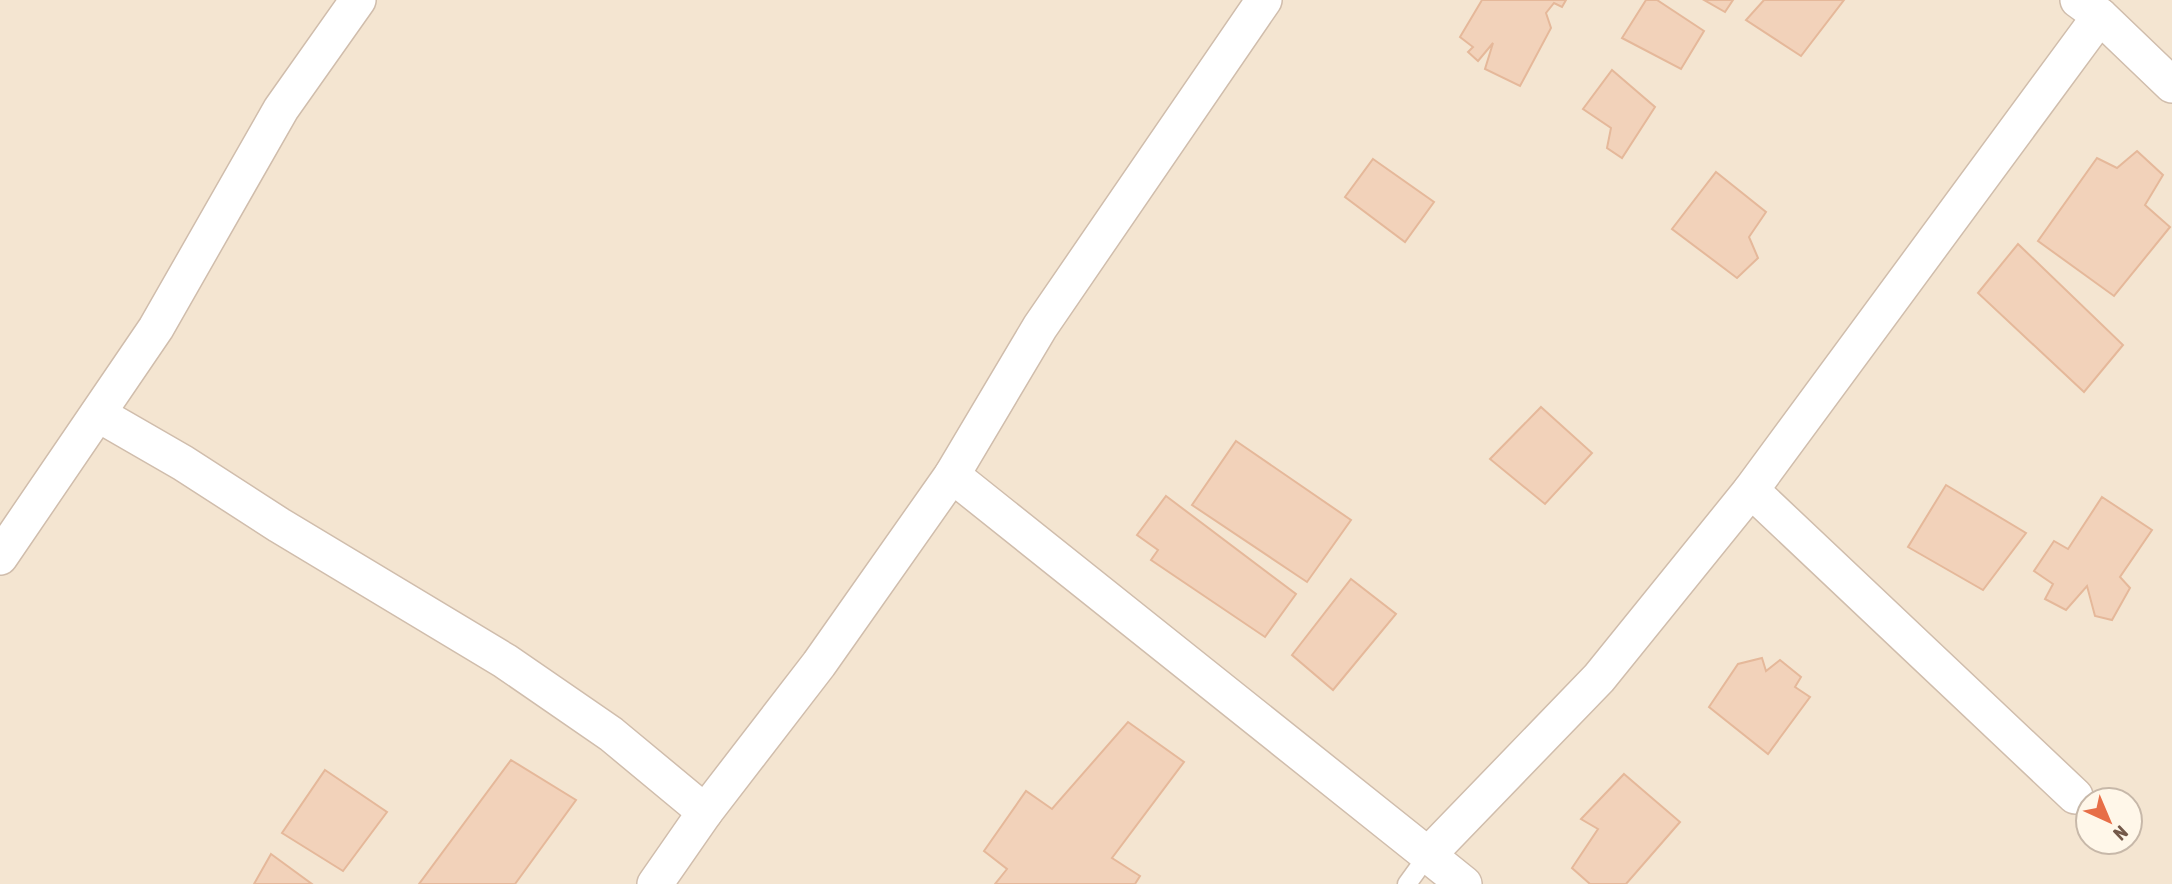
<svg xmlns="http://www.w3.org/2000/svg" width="2172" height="884" viewBox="0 0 2172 884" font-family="'Asap Condensed',sans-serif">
<rect width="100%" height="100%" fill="#fcf3e3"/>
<path fill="#f4e5d1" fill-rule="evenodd" d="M 0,0 L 2172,0 L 2172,884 L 0,884 ZM 2088,800 L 2130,800 L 2130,842 L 2088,842 Z"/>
<g fill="#f2d2ba" stroke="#e5b89a" stroke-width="2">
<path d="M 1482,0 L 1566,0 L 1562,7 L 1554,3 L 1546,13 L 1551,28 L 1520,86 L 1485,69 L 1493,43 L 1478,61 L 1468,52 L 1473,47 L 1460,37 Z"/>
<path d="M 1646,0 L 1657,0 L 1704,31 L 1681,69 L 1622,38 Z"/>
<path d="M 1704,0 L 1733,0 L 1725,12 Z"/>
<path d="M 1764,0 L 1844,0 L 1801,56 L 1746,20 Z"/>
<path d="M 1612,70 L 1655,107 L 1622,158 L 1607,148 L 1611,128 L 1583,109 Z"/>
<path d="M 2137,151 L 2163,175 L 2145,205 L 2170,227 L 2114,296 L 2038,241 L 2097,158 L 2117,168 Z"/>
<path d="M 1373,159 L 1434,202 L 1405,242 L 1345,197 Z"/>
<path d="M 1716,172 L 1766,212 L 1749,237 L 1758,258 L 1737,278 L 1672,229 Z"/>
<path d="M 2018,244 L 2123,345 L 2084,392 L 1978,293 Z"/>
<path d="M 1541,407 L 1592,453 L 1545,504 L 1490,459 Z"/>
<path d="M 1236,441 L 1351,520 L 1307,582 L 1192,505 Z"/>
<path d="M 1946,485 L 2026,533 L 1983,590 L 1908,547 Z"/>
<path d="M 1166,496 L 1296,594 L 1265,637 L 1151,560 L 1158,550 L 1137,535 Z"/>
<path d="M 2102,497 L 2152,530 L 2120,577 L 2130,588 L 2112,620 L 2095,616 L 2087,586 L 2066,610 L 2045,599 L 2053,584 L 2034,571 L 2054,541 L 2068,549 Z"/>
<path d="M 1351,579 L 1396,614 L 1333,690 L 1292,655 Z"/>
<path d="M 1762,658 L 1766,671 L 1780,660 L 1801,677 L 1795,687 L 1810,697 L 1768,754 L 1709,707 L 1738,664 Z"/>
<path d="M 1128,722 L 1184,762 L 1112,858 L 1140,876 L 1135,884 L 995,884 L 1007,869 L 984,851 L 1026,791 L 1052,809 Z"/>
<path d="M 511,760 L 576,800 L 515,884 L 419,884 Z"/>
<path d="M 325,770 L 387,812 L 343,871 L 282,833 Z"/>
<path d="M 1624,774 L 1680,822 L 1626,884 L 1590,884 L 1572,868 L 1598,829 L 1581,819 Z"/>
<path d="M 271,854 L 312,884 L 254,884 Z"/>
</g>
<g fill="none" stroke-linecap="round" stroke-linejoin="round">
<defs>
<path id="service" d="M 1407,884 L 1428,855"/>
<g id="minor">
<path d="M 2078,0 L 2100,16 L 2172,85"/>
<path d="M 98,414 L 183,463 L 279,525 L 505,661 L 611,734 L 705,812"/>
<path d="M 952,475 L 1428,855"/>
<path d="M 0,557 L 156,328 L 281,109 L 358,0"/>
<path d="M 2075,796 L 1751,490 L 2100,16"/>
<path d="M 655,884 L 705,812 L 819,664 L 952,475 L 1040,327 L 1264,0"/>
<path d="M 1464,884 L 1428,855 L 1599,678 L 1751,490"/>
</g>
</defs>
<use href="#service" stroke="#d0bdac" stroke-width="21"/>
<use href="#minor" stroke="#d0bdac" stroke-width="38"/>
<use href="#service" stroke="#fff" stroke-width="18"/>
<use href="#minor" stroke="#fff" stroke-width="35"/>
</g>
<g transform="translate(2109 821) rotate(136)"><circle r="33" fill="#fff7e9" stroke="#c7b8a9" stroke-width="2"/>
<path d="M0-5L12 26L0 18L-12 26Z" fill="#e76e47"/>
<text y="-10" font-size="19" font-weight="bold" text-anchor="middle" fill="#745949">N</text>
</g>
</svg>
